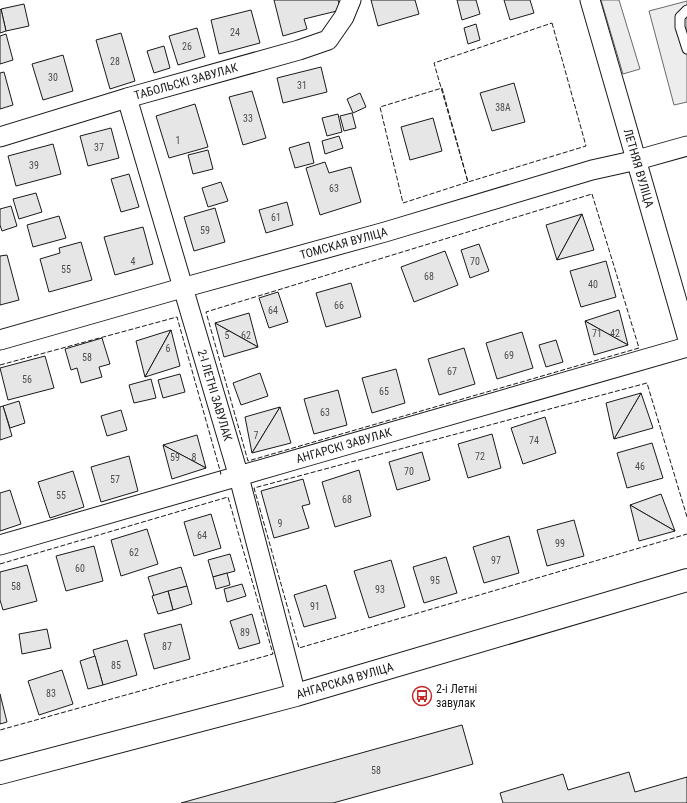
<svg xmlns="http://www.w3.org/2000/svg" width="687" height="803" viewBox="0 0 687 803" font-family="'Roboto Condensed',sans-serif">
<rect width="100%" height="100%" fill="#fff"/>
<g fill="#ededed" stroke="#6a6a6a">
<path d="M 601,0 L 619,0 L 640,69 L 623,74 Z"/>
<path d="M 687,1 L 687,102 L 674,105 L 649,11 Z"/>
</g>
<g fill="#e6e6e6" stroke="#1a1a1a">
<path d="M 274,0 L 338,0 L 341,10 L 304,19 L 307,29 L 283,36 Z"/>
<path d="M 371,0 L 415,0 L 419,14 L 378,26 Z"/>
<path d="M 457,0 L 476,0 L 480,14 L 462,20 Z"/>
<path d="M 504,0 L 530,0 L 534,13 L 510,20 Z"/>
<path d="M 24,4 L 29,26 L 6,31 L 1,9 Z"/>
<path d="M 1,9 L 6,31 L 0,33 L 0,10 Z"/>
<path d="M 251,10 L 260,43 L 219,54 L 211,20 Z"/>
<path d="M 476,24 L 480,40 L 468,44 L 464,28 Z"/>
<path d="M 197,28 L 205,57 L 178,65 L 169,36 Z"/>
<path d="M 121,33 L 135,81 L 110,89 L 96,40 Z"/>
<path d="M 6,34 L 13,60 L 0,64 L 0,36 Z"/>
<path d="M 164,46 L 170,68 L 154,73 L 147,51 Z"/>
<path d="M 63,55 L 73,91 L 43,100 L 32,64 Z"/>
<path d="M 321,67 L 327,92 L 283,103 L 277,78 Z"/>
<path d="M 4,72 L 13,105 L 0,109 L 0,73 Z"/>
<path d="M 514,83 L 525,122 L 492,131 L 480,93 Z"/>
<path d="M 252,91 L 266,138 L 243,145 L 229,97 Z"/>
<path d="M 360,93 L 366,107 L 353,113 L 347,99 Z"/>
<path d="M 195,104 L 208,147 L 169,158 L 156,116 Z"/>
<path d="M 352,113 L 356,128 L 344,131 L 340,116 Z"/>
<path d="M 338,114 L 342,132 L 327,136 L 322,118 Z"/>
<path d="M 433,118 L 442,151 L 410,160 L 401,127 Z"/>
<path d="M 111,128 L 119,158 L 88,166 L 80,136 Z"/>
<path d="M 339,136 L 343,148 L 325,154 L 322,141 Z"/>
<path d="M 309,142 L 314,163 L 295,168 L 289,148 Z"/>
<path d="M 53,144 L 61,174 L 16,186 L 8,156 Z"/>
<path d="M 208,150 L 213,169 L 193,174 L 188,155 Z"/>
<path d="M 325,162 L 329,173 L 351,167 L 361,202 L 320,215 L 306,168 Z"/>
<path d="M 129,174 L 139,207 L 121,212 L 111,179 Z"/>
<path d="M 221,182 L 228,201 L 208,207 L 202,188 Z"/>
<path d="M 36,193 L 42,212 L 19,219 L 13,199 Z"/>
<path d="M 287,202 L 293,225 L 266,233 L 259,210 Z"/>
<path d="M 11,206 L 17,226 L 2,231 L 0,225 L 0,209 Z"/>
<path d="M 215,208 L 225,242 L 194,251 L 184,217 Z"/>
<path d="M 582,214 L 557,260 L 546,225 Z"/>
<path d="M 582,214 L 594,250 L 557,260 Z"/>
<path d="M 59,216 L 66,238 L 33,247 L 27,225 Z"/>
<path d="M 143,227 L 153,264 L 115,275 L 104,237 Z"/>
<path d="M 81,242 L 92,280 L 49,292 L 40,259 L 60,253 L 59,248 Z"/>
<path d="M 479,244 L 489,271 L 470,278 L 461,250 Z"/>
<path d="M 445,251 L 458,285 L 414,302 L 401,267 Z"/>
<path d="M 7,255 L 19,300 L 0,305 L 0,256 Z"/>
<path d="M 606,261 L 616,297 L 581,307 L 570,271 Z"/>
<path d="M 351,283 L 361,317 L 326,327 L 316,293 Z"/>
<path d="M 278,292 L 288,322 L 269,328 L 259,298 Z"/>
<path d="M 619,310 L 628,345 L 585,321 Z"/>
<path d="M 249,313 L 258,347 L 215,323 Z"/>
<path d="M 585,321 L 628,345 L 594,355 Z"/>
<path d="M 215,323 L 258,347 L 224,357 Z"/>
<path d="M 171,330 L 145,377 L 136,341 Z"/>
<path d="M 171,330 L 180,366 L 145,377 Z"/>
<path d="M 522,332 L 533,368 L 497,379 L 486,343 Z"/>
<path d="M 102,338 L 110,364 L 99,367 L 102,377 L 81,383 L 77,368 L 71,370 L 65,349 Z"/>
<path d="M 556,340 L 563,362 L 546,367 L 539,345 Z"/>
<path d="M 464,348 L 475,384 L 439,395 L 428,359 Z"/>
<path d="M 45,356 L 54,388 L 8,400 L 0,368 Z"/>
<path d="M 396,369 L 405,403 L 372,413 L 362,378 Z"/>
<path d="M 260,373 L 268,396 L 241,405 L 233,383 Z"/>
<path d="M 180,374 L 185,392 L 163,398 L 158,380 Z"/>
<path d="M 151,379 L 156,398 L 134,403 L 129,385 Z"/>
<path d="M 338,390 L 347,425 L 314,434 L 304,399 Z"/>
<path d="M 641,393 L 653,428 L 614,439 Z"/>
<path d="M 641,393 L 614,439 L 606,403 Z"/>
<path d="M 19,401 L 25,423 L 10,428 L 3,406 Z"/>
<path d="M 3,406 L 12,436 L 0,440 L 0,407 Z"/>
<path d="M 280,407 L 252,453 L 245,417 Z"/>
<path d="M 280,407 L 291,443 L 252,453 Z"/>
<path d="M 121,410 L 127,430 L 107,436 L 101,416 Z"/>
<path d="M 545,417 L 556,453 L 523,464 L 511,428 Z"/>
<path d="M 492,434 L 501,468 L 468,478 L 458,444 Z"/>
<path d="M 197,435 L 206,468 L 163,445 Z"/>
<path d="M 652,443 L 663,478 L 627,488 L 617,453 Z"/>
<path d="M 163,445 L 206,468 L 172,479 Z"/>
<path d="M 422,452 L 430,480 L 397,490 L 389,462 Z"/>
<path d="M 129,456 L 138,491 L 101,502 L 91,467 Z"/>
<path d="M 359,470 L 371,516 L 335,527 L 322,482 Z"/>
<path d="M 73,471 L 84,507 L 50,518 L 38,482 Z"/>
<path d="M 303,479 L 310,504 L 302,506 L 309,528 L 274,538 L 261,491 Z"/>
<path d="M 10,490 L 21,524 L 0,531 L 0,493 Z"/>
<path d="M 661,494 L 675,531 L 630,505 Z"/>
<path d="M 630,505 L 675,531 L 639,541 Z"/>
<path d="M 211,514 L 221,548 L 194,556 L 184,522 Z"/>
<path d="M 574,520 L 584,556 L 547,566 L 537,530 Z"/>
<path d="M 147,529 L 158,564 L 121,576 L 111,540 Z"/>
<path d="M 509,536 L 519,573 L 484,583 L 473,547 Z"/>
<path d="M 94,546 L 103,581 L 66,591 L 56,556 Z"/>
<path d="M 230,554 L 235,571 L 213,577 L 208,560 Z"/>
<path d="M 446,557 L 457,593 L 424,603 L 413,567 Z"/>
<path d="M 391,560 L 405,607 L 369,618 L 354,571 Z"/>
<path d="M 27,565 L 37,601 L 3,610 L 0,600 L 0,572 Z"/>
<path d="M 181,567 L 187,586 L 154,596 L 148,577 Z"/>
<path d="M 227,573 L 230,585 L 216,589 L 213,577 Z"/>
<path d="M 242,584 L 246,596 L 227,602 L 224,589 Z"/>
<path d="M 326,585 L 336,618 L 304,627 L 294,595 Z"/>
<path d="M 187,586 L 192,604 L 173,610 L 168,591 Z"/>
<path d="M 168,591 L 173,610 L 158,614 L 152,596 Z"/>
<path d="M 252,614 L 260,643 L 239,649 L 230,621 Z"/>
<path d="M 181,624 L 190,659 L 154,669 L 144,634 Z"/>
<path d="M 47,629 L 51,648 L 22,654 L 19,634 Z"/>
<path d="M 127,640 L 137,675 L 103,685 L 93,650 Z"/>
<path d="M 95,656 L 103,685 L 88,689 L 80,661 Z"/>
<path d="M 62,670 L 73,704 L 39,715 L 28,681 Z"/>
<path d="M 0,694 L 7,722 L 0,724 Z"/>
<path d="M 462,725 L 473,764 L 431,776 L 333,803 L 181,803 Z"/>
<path d="M 629,772 L 635,792 L 687,777 L 687,803 L 503,803 L 500,793 L 563,774 L 568,790 Z"/>
</g>
<g fill="none" stroke-linecap="round" stroke-linejoin="round">
<defs>
<path id="service" d="M 687,10 L 680,17 L 680,27 L 687,49"/>
<g id="minor">
<path id="s1" d="M 590,0 L 687,336"/>
<path id="s2" d="M 127,98 L 239,477 L 296,695"/>
<path id="s3" d="M 0,137 L 127,98 L 299,50 L 328,40 L 344,17 L 351,0"/>
<path id="s4" d="M 0,340 L 182,288 L 385,232 L 592,170 L 637,160 L 687,146"/>
<path id="s5" d="M 0,545 C 229,480 458,411 687,347"/>
</g>
<g id="secondary">
<path id="s6" d="M 0,773 L 296,695 L 687,580"/>
</g>
</defs>
<use href="#service" stroke="#1a1a1a" stroke-width="11"/>
<use href="#minor" stroke="#1a1a1a" stroke-width="21"/>
<use href="#secondary" stroke="#1a1a1a" stroke-width="24"/>
<use href="#service" stroke="#fff" stroke-width="9"/>
<use href="#minor" stroke="#fff" stroke-width="19"/>
<use href="#secondary" stroke="#fff" stroke-width="22"/>
<g stroke="#1a1a1a" stroke-width="1" stroke-dasharray="5 2" stroke-linecap="butt">
<path d="M 552,23 L 586,146 L 468,182 L 434,63 Z"/>
<path d="M 442,88 L 468,182 L 403,203 L 380,107 Z"/>
<path d="M 592,194 L 639,348 L 248,461 L 206,312 Z"/>
<path d="M 0,365 L 177,317 L 221,474 L 220,474"/>
<path d="M 687,517 L 647,383 L 254,488 L 299,648 L 687,534"/>
<path d="M 0,564 L 228,497 L 273,654 L 0,730"/>
</g>
</g>
<defs>
<symbol id="bus-ring" viewBox="-11 -11 22 22"><circle r="9.5" fill="#fff" stroke="#c62828" stroke-width="1.5"/><path d="M-5-6H5V4H4V6H2V4H-2V6H-4V4H-5ZM-3.5-4V0h7V-4ZM-3.5 1.2v1.5H-2V1.2ZM2 1.2v1.5H3.5V1.2Z" fill="#c62828"/></symbol>
</defs>
<g fill-rule="evenodd">
<use href="#bus-ring" x="411" y="685" width="22" height="22"/>
</g>
<g text-anchor="middle" dominant-baseline="central" stroke-width="3" stroke-linejoin="round" paint-order="stroke">
<g font-size="10" fill="#4d4d4d">
<text x="235" y="32">24</text>
<text x="187" y="46">26</text>
<text x="115" y="61">28</text>
<text x="53" y="77">30</text>
<text x="302" y="85">31</text>
<text x="503" y="107">38А</text>
<text x="248" y="118">33</text>
<text x="178" y="140">1</text>
<text x="99" y="147">37</text>
<text x="34" y="165">39</text>
<text x="334" y="188">63</text>
<text x="276" y="217">61</text>
<text x="205" y="230">59</text>
<text x="133" y="261">4</text>
<text x="475" y="261">70</text>
<text x="66" y="269">55</text>
<text x="429" y="276">68</text>
<text x="593" y="284">40</text>
<text x="339" y="305">66</text>
<text x="273" y="310">64</text>
<text x="597" y="333">71</text>
<text x="615" y="333">42</text>
<text x="227" y="335">5</text>
<text x="246" y="335">62</text>
<text x="168" y="348">6</text>
<text x="509" y="355">69</text>
<text x="87" y="357">58</text>
<text x="452" y="371">67</text>
<text x="27" y="379">56</text>
<text x="384" y="391">65</text>
<text x="325" y="412">63</text>
<text x="256" y="435">7</text>
<text x="534" y="440">74</text>
<text x="480" y="456">72</text>
<text x="175" y="457">59</text>
<text x="194" y="457">8</text>
<text x="640" y="466">46</text>
<text x="409" y="471">70</text>
<text x="115" y="479">57</text>
<text x="61" y="495">55</text>
<text x="347" y="499">68</text>
<text x="280" y="523">9</text>
<text x="202" y="535">64</text>
<text x="560" y="543">99</text>
<text x="134" y="552">62</text>
<text x="496" y="560">97</text>
<text x="80" y="568">60</text>
<text x="435" y="580">95</text>
<text x="16" y="586">58</text>
<text x="380" y="589">93</text>
<text x="315" y="606">91</text>
<text x="245" y="632">89</text>
<text x="167" y="646">87</text>
<text x="116" y="665">85</text>
<text x="51" y="693">83</text>
<text x="376" y="770">58</text>
</g>
<g font-size="12" fill="#1a1a1a" stroke="#fff">
<text stroke="none"><textPath href="#s3" startOffset="194">ТАБОЛЬСКІ ЗАВУЛАК</textPath></text>
<text stroke="none"><textPath href="#s1" startOffset="175">ЛЕТНЯЯ ВУЛІЦА</textPath></text>
<text stroke="none"><textPath href="#s4" startOffset="357">ТОМСКАЯ ВУЛІЦА</textPath></text>
<text stroke="none"><textPath href="#s2" startOffset="310">2-І ЛЕТНІ ЗАВУЛАК</textPath></text>
<text stroke="none"><textPath href="#s5" startOffset="358">АНГАРСКІ ЗАВУЛАК</textPath></text>
<text stroke="none"><textPath href="#s6" startOffset="357">АНГАРСКАЯ ВУЛІЦА</textPath></text>
</g>
<g font-size="12" fill="#1a1a1a" stroke="#fff" text-anchor="start">
<text x="436" y="689">2-і Летні<tspan x="436" dy="14">завулак</tspan></text>
</g>
</g>
</svg>
